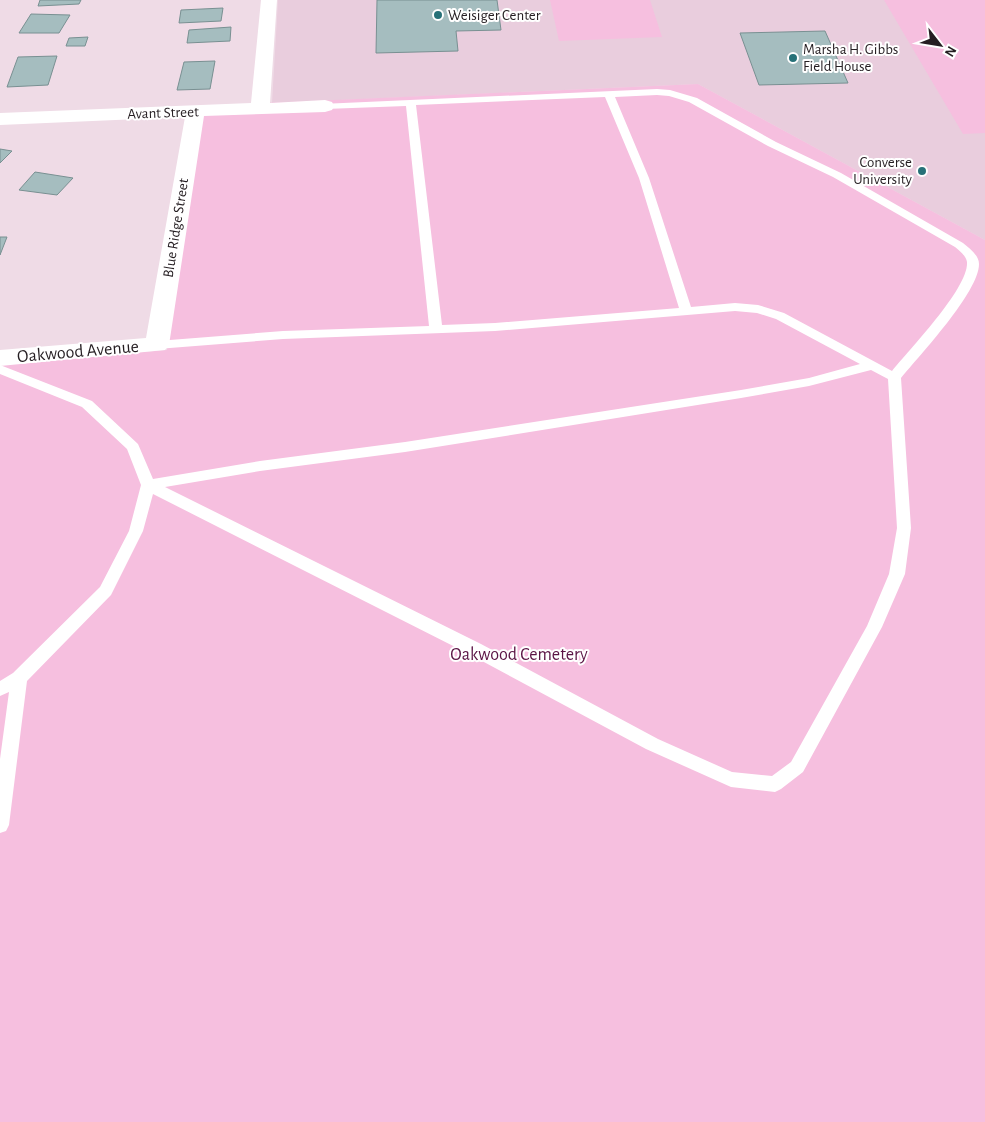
<svg xmlns="http://www.w3.org/2000/svg" width="985" height="1122" viewBox="0 0 985 1122" font-family="'Alegreya Sans',sans-serif">
<rect width="100%" height="100%" fill="#efdbe6"/>
<path fill="#e9cddd" d="M 278,0 L 985,0 L 985,240 L 698,84 L 272,103 Z"/>
<g fill="#f6bfdf">
<path d="M 550,0 L 650,0 L 662,37 L 559,41 Z"/>
<path d="M 884,0 L 985,0 L 985,133 L 963,134 Z"/>
<path d="M 698,84 L 985,240 L 985,1122 L 0,1122 L 0,364 L 167,350 L 200,106 Z"/>
</g>
<g fill="#a5bdbf" stroke="#799092">
<path d="M 40,0 L 81,0 L 79,4 L 38,6 Z"/>
<path d="M 377,0 L 497,0 L 501,30 L 456,31 L 458,51 L 376,53 Z"/>
<path d="M 223,8 L 221,21 L 179,23 L 181,10 Z"/>
<path d="M 31,14 L 70,15 L 59,33 L 19,33 Z"/>
<path d="M 231,27 L 230,41 L 187,43 L 189,30 Z"/>
<path d="M 825,31 L 848,83 L 759,85 L 740,33 Z"/>
<path d="M 88,37 L 85,46 L 66,46 L 69,38 Z"/>
<path d="M 57,56 L 48,85 L 7,87 L 18,57 Z"/>
<path d="M 215,61 L 210,89 L 177,90 L 184,62 Z"/>
<path d="M 0,149 L 12,151 L 0,163 Z"/>
<path d="M 35,172 L 73,178 L 57,195 L 19,190 Z"/>
<path d="M 0,237 L 7,237 L 0,255 Z"/>
</g>
<g fill="none" stroke-linecap="round" stroke-linejoin="round">
<path fill="#fff" fill-rule="evenodd" d="M 657,89 L 670,90 L 697,98 L 776,142 L 841,173 L 963,243 C 969,248 979,255 979,264 C 979,292 920,355 901,378 L 911,528 L 905,574 L 882,627 L 803,772 L 781,789 L 775,792 L 731,787 L 646,749 L 469,654 L 153,494 L 143,531 L 111,595 L 27,681 L 9,825 L 6,831 L 0,833 L 0,759 L 9,692 L 0,696 L 0,681 L 13,673 L 100,587 L 129,531 L 141,485 L 127,449 L 82,407 L 0,374 L 0,365 L 92,401 L 138,444 L 153,479 L 260,461 L 405,442 L 741,390 L 809,378 L 860,364 L 776,319 L 757,313 L 735,311 L 495,331 L 283,339 L 157,349 L 151,345 L 157,341 L 283,331 L 429,326 L 406,106 L 325,109 L 320,106 L 321,104 ZM 657,95 L 669,96 L 689,102 L 768,146 L 833,177 L 955,247 C 960,251 966,256 967,262 C 969,288 909,350 892,371 L 784,313 L 758,305 L 735,303 L 691,307 L 649,178 L 615,97 ZM 605,97 L 639,178 L 679,308 L 495,323 L 442,325 L 416,105 ZM 871,370 L 888,379 L 897,528 L 889,574 L 867,626 L 791,762 L 772,776 L 732,772 L 658,739 L 481,644 L 165,487 L 260,471 L 405,452 L 741,398 L 809,386 Z"/>
<path fill="#fff" fill-rule="evenodd" d="M 261,0 L 277,0 L 270,103 L 325,100 L 332,102 L 334,106 L 332,110 L 325,112 L 204,116 L 169,345 L 165,350 L 0,366 L 0,350 L 146,338 L 185,117 L 0,125 L 0,113 L 251,103 Z"/>
</g>
<g fill="#277178" stroke="#fff" stroke-width="2">
<circle cx="438" cy="15" r="5"/>
<circle cx="793" cy="58" r="5"/>
<circle cx="922" cy="171" r="5"/>
</g>
<g text-anchor="middle" dominant-baseline="central" stroke-width="4" stroke-linejoin="round" paint-order="stroke">
<g font-size="15" fill="#251e22" stroke="#fff" text-anchor="start">
<text x="448" y="15">Weisiger Center</text>
<text x="803" y="49">Marsha H. Gibbs<tspan x="803" dy="17">Field House</tspan></text>
<text x="912" y="162" text-anchor="end">Converse<tspan x="912" dy="17">University</tspan></text>
</g>
<g font-size="15" fill="#251e22" stroke="#fff">
<text transform="translate(163 113) rotate(-2)">Avant Street</text>
<text transform="translate(176 228) rotate(-81)">Blue Ridge Street</text>
</g>
<g font-size="18" fill="#251e22" stroke="#fff">
<text transform="translate(78 352) rotate(-5)">Oakwood Avenue</text>
</g>
<g font-size="18" fill="#5b1445" stroke="#fff">
<text x="519" y="655">Oakwood Cemetery</text>
</g>
</g>
<g transform="translate(940 45) rotate(121)" stroke="#ffffff" stroke-width="4" paint-order="stroke">
<path d="M0-4L9 19L0 12L-9 19Z" fill="#251e22"/>
<text y="-8" font-size="14" font-weight="bold" text-anchor="middle" fill="#251e22">N</text>
</g>
</svg>
